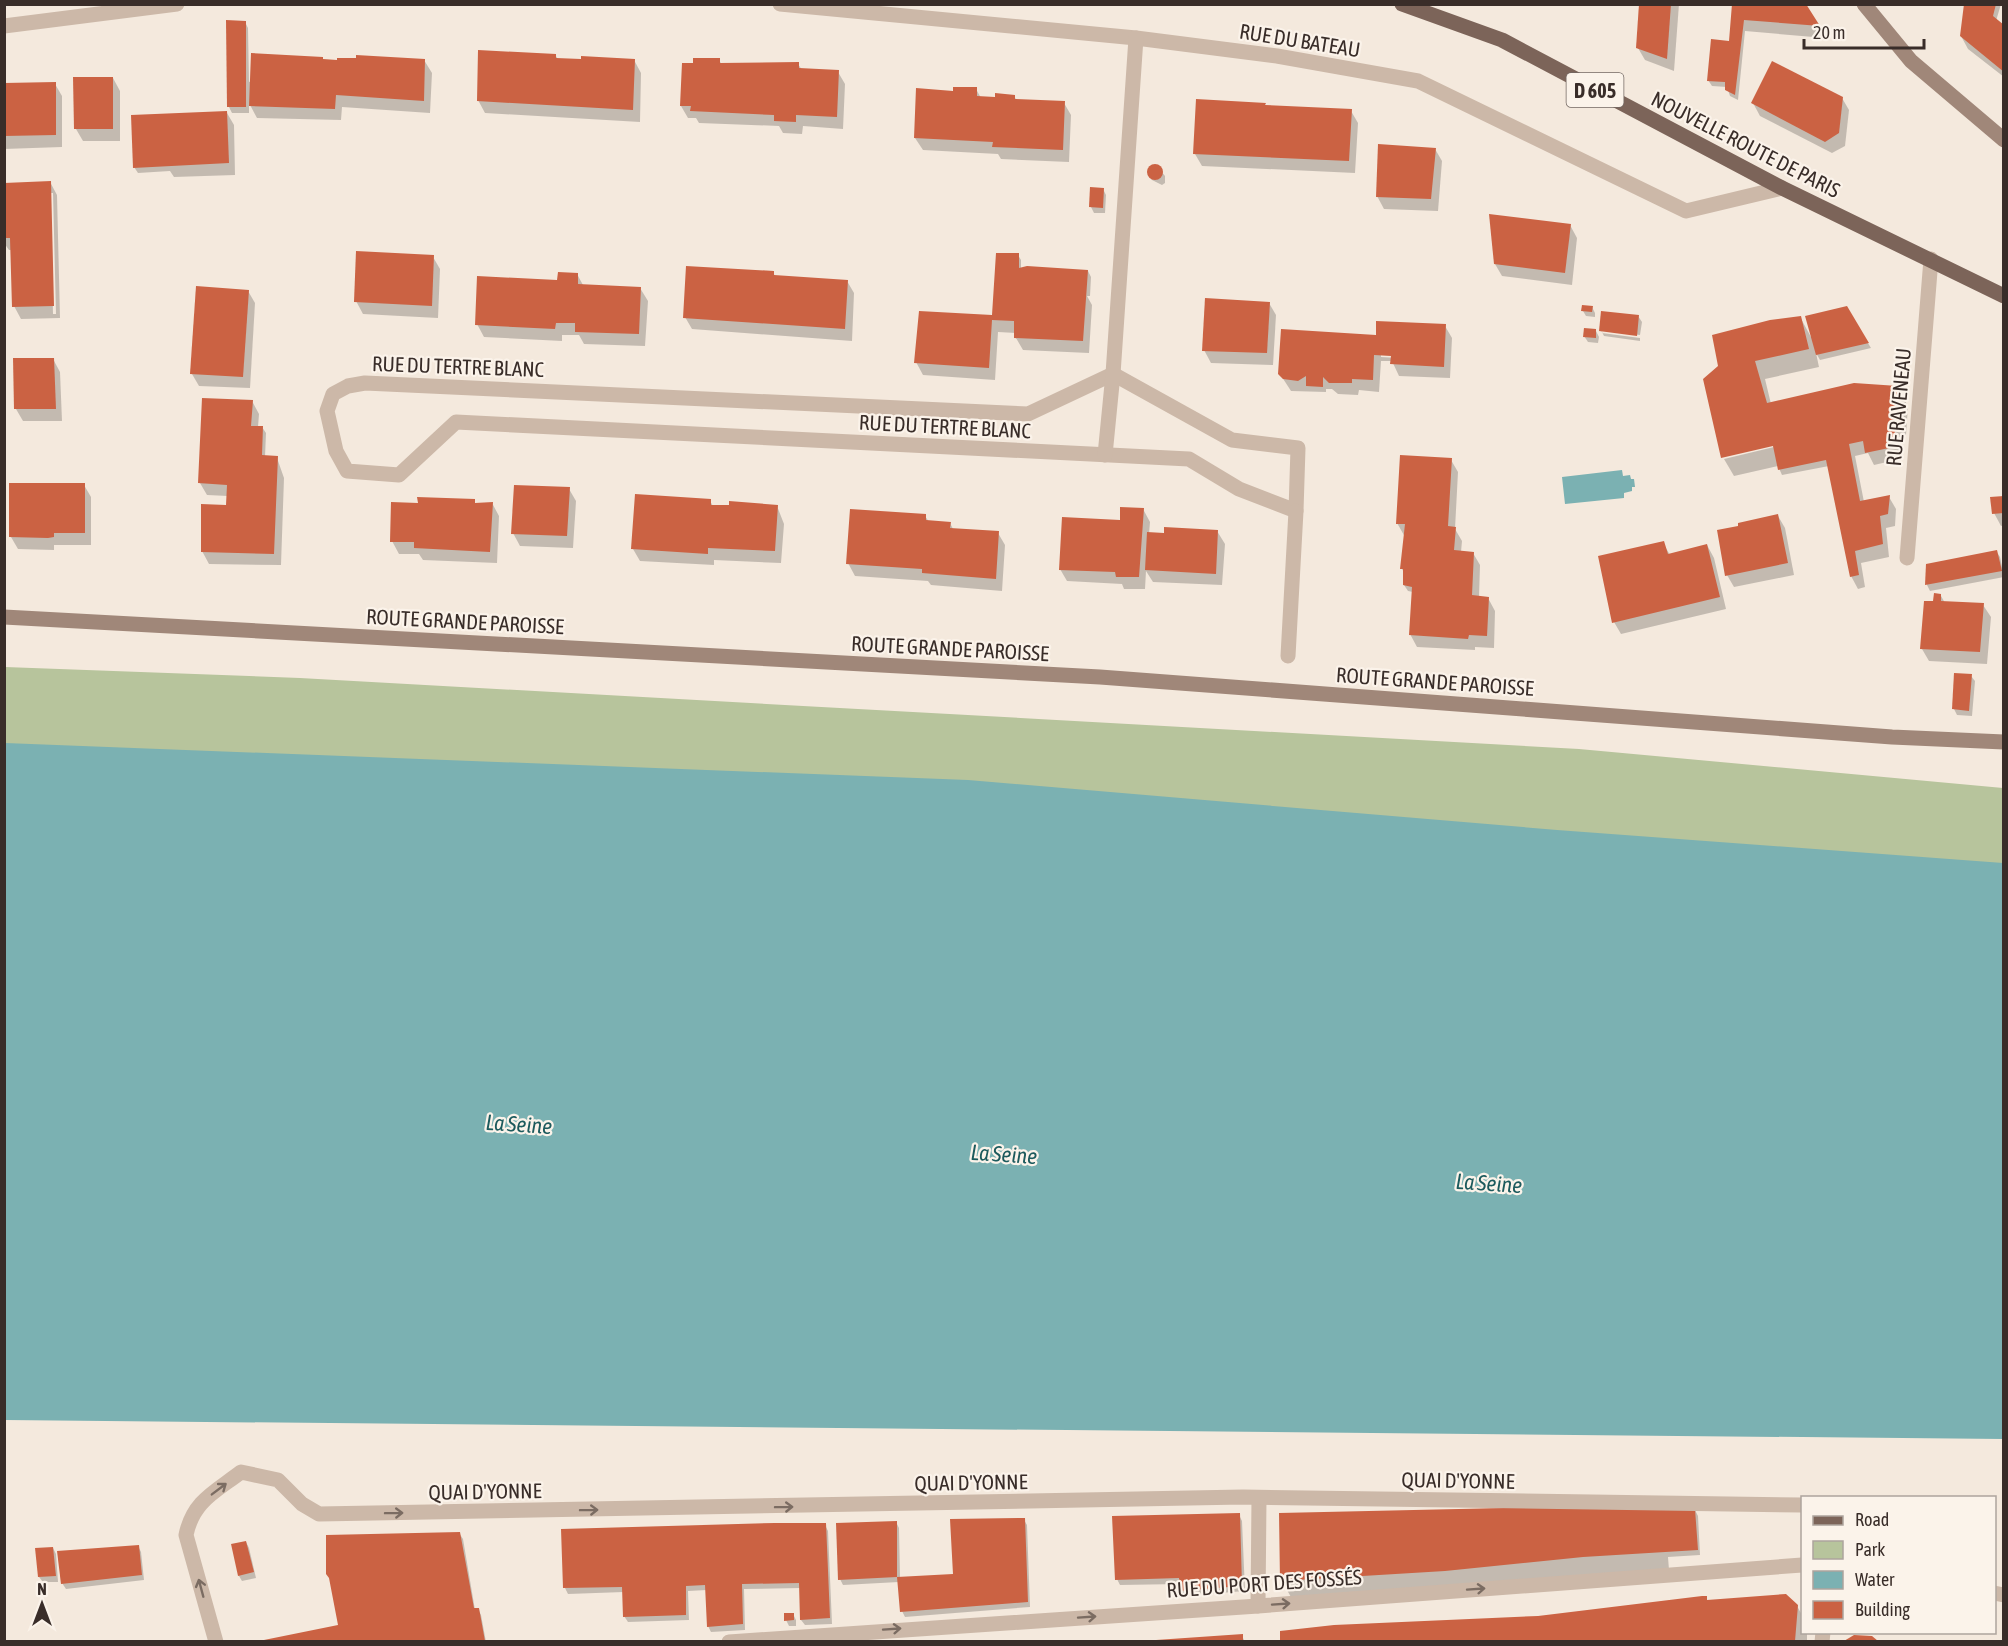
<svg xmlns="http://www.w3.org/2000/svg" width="2008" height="1646" viewBox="0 0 2008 1646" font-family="'Asap Condensed',sans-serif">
<rect width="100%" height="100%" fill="#f4e9dd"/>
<path fill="#b7c49c" d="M 5,667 L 300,678 L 1579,749 L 2003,788 L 2003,879 L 5,763 Z"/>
<g fill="#7bb1b2">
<path d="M 1622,470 L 1623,476 L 1630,475 L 1631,479 L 1634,479 L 1635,487 L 1632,487 L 1632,491 L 1624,493 L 1624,498 L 1565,504 L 1562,477 Z"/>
<path d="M 5,743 L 968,780 L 1557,830 L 2003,863 L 2003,1439 L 5,1420 Z"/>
</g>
<g fill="#0003" fill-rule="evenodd">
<path d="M 1641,4 L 1679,4 L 1674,71 L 1645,60 L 1638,48 Z"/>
<path d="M 1734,4 L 1804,4 L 1825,38 L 1745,31 L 1738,100 L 1730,96 L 1727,87 L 1712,86 L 1708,80 L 1730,43 Z"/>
<path d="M 1966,4 L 2001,4 L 1996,21 L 2004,27 L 2004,77 L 1968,49 L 1961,36 Z"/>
<path d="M 245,22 L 248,28 L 249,82 L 324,61 L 424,60 L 432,73 L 430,113 L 342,107 L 341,120 L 257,118 L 249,103 L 249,113 L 232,113 L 229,107 Z"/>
<path d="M 555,55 L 558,59 L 634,60 L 641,73 L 640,122 L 485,113 L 478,100 Z"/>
<path d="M 719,60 L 722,65 L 798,64 L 802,70 L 838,72 L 845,84 L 843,129 L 803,126 L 802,134 L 783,133 L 779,126 L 699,123 L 696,118 L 688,118 L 681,106 Z"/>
<path d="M 113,78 L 120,91 L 120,141 L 83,141 L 76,129 Z"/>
<path d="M 55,84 L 62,96 L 62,147 L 4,149 L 4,85 Z"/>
<path d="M 976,89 L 981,98 L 1014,96 L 1017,101 L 1064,103 L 1071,115 L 1069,162 L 1001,159 L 998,154 L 923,150 L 915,138 L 955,92 Z"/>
<path d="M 1842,98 L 1849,110 L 1845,146 L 1832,153 L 1760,116 L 1753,103 Z"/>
<path d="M 1265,104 L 1266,107 L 1351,111 L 1358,123 L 1355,173 L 1202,166 L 1195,154 Z"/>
<path d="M 227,113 L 234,125 L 235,175 L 174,177 L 170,171 L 138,173 L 134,167 Z"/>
<path d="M 1435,149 L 1442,161 L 1438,211 L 1384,209 L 1377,196 Z"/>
<path d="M 1156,165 L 1165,176 L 1165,183 L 1162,185 L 1152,180 L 1148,174 L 1150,166 Z"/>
<path d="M 50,182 L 57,195 L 60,318 L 21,319 L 14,306 L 12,250 L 9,250 L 4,243 L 4,184 ZM 50,193 L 53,193 L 56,314 L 53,314 Z"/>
<path d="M 1103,189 L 1106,195 L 1105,213 L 1094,213 L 1091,207 Z"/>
<path d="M 1570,225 L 1577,238 L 1572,285 L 1502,276 L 1495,264 Z"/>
<path d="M 1018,255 L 1021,260 L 1021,269 L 1088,271 L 1091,277 L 1090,296 L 1087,296 L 1092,305 L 1089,353 L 1023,350 L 1016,338 L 1016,333 L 998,332 L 995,380 L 923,375 L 916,362 L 994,316 Z"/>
<path d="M 433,257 L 440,269 L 438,318 L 363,314 L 356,301 Z"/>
<path d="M 773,273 L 776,277 L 847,281 L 854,293 L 852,341 L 692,329 L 685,317 Z"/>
<path d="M 577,274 L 583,285 L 640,288 L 648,301 L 645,346 L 584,344 L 579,335 L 562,335 L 562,341 L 484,337 L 477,324 Z"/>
<path d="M 248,291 L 255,303 L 250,388 L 199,386 L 192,374 Z"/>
<path d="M 1269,303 L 1276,315 L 1273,365 L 1211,363 L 1204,350 Z"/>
<path d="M 1592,307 L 1595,313 L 1595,317 L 1586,316 L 1583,311 Z"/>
<path d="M 1846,307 L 1871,348 L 1820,360 L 1816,353 L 1819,367 L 1765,379 L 1771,404 L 1897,387 L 1908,406 L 1906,435 L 1902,436 L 1900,459 L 1874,465 L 1868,453 L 1855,456 L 1864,502 L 1889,497 L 1896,509 L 1895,526 L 1886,528 L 1889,557 L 1861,563 L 1865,587 L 1858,589 L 1851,576 L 1829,466 L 1782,475 L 1778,466 L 1734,476 L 1724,459 L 1774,447 L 1705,379 L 1800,317 L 1811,337 Z"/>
<path d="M 1602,313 L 1638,316 L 1642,322 L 1640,335 L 1602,330 L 1602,333 L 1640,338 L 1640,341 L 1604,336 L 1601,330 Z"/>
<path d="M 1445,326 L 1452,338 L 1450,378 L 1399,376 L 1392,361 L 1381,361 L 1379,392 L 1359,390 L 1358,395 L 1338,394 L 1332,389 L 1326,389 L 1326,392 L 1291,391 L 1280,374 L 1377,336 ZM 1381,354 L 1398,355 L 1398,358 L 1381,357 Z"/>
<path d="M 1596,331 L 1599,337 L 1598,343 L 1588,342 L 1584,336 Z"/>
<path d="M 53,359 L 60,372 L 62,421 L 23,421 L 16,409 Z"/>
<path d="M 252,401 L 259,414 L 258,427 L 262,427 L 266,433 L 265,457 L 277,458 L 284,478 L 281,565 L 209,564 L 202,551 L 228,506 L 228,496 L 207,495 L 200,483 Z"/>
<path d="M 1451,460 L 1458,472 L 1455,529 L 1462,541 L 1461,552 L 1473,553 L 1480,565 L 1479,597 L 1488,598 L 1495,611 L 1494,648 L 1475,647 L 1475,650 L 1417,647 L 1410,634 L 1413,592 L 1408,591 L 1404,585 L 1405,574 L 1402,569 L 1405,537 L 1397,523 Z"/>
<path d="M 84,485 L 91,497 L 91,545 L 54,545 L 54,550 L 18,549 L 11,537 Z"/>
<path d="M 569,489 L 576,501 L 573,548 L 520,546 L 513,533 Z"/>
<path d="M 2004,497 L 2004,525 L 2001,526 L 1994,513 Z"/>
<path d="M 474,501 L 476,504 L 492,503 L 499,516 L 497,563 L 423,560 L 419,554 L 399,554 L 392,541 L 419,504 Z"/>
<path d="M 710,501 L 713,506 L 777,506 L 784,524 L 781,563 L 714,560 L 714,565 L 640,561 L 633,549 Z"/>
<path d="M 1143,509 L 1150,522 L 1149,534 L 1217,531 L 1225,544 L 1222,585 L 1153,582 L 1146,571 L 1145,589 L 1124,589 L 1122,584 L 1067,581 L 1060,569 L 1121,522 Z"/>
<path d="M 925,516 L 929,522 L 950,523 L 953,529 L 998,533 L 1005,545 L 1002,591 L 931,585 L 928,581 L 855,576 L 848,563 Z"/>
<path d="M 1778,516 L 1785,528 L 1794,575 L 1734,587 L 1727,575 Z"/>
<path d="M 1663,543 L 1670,555 L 1707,545 L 1714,558 L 1726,609 L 1621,634 L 1614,622 Z"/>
<path d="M 1996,551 L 2000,557 L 2004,577 L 1930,591 L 1927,585 L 1927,565 Z"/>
<path d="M 1941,596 L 1945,603 L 1983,605 L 1991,617 L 1987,664 L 1929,661 L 1922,649 L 1935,603 Z"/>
<path d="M 1971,676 L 1975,681 L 1972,716 L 1957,715 L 1954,709 Z"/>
<path d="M 1695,1510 L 1698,1516 L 1700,1555 L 1668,1557 L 1669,1570 L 1292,1599 L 1282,1581 Z"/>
<path d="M 1239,1515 L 1242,1521 L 1245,1591 L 1183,1596 L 1180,1591 L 1180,1584 L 1120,1585 L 1117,1579 Z"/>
<path d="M 1024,1520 L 1027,1525 L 1030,1607 L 905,1617 L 902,1611 L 899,1582 L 843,1585 L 840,1579 L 896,1522 L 899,1528 L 900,1578 L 954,1575 Z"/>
<path d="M 825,1525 L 828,1531 L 832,1624 L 805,1625 L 801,1620 L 801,1588 L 744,1589 L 745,1630 L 711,1632 L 708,1626 L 707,1590 L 688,1591 L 689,1620 L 628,1622 L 624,1616 L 624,1592 L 568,1594 L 565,1588 Z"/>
<path d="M 459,1533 L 463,1539 L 475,1610 L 478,1609 L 481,1615 L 486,1642 L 261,1642 L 340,1627 Z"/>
<path d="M 246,1542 L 249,1548 L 256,1578 L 242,1581 L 239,1576 L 232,1545 Z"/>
<path d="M 138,1546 L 141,1552 L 144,1580 L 66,1589 L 62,1583 Z"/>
<path d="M 53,1548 L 56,1554 L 58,1582 L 43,1582 L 39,1577 Z"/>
<path d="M 1706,1598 L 1708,1601 L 1797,1606 L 1802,1615 L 1802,1632 L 1807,1632 L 1807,1642 L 1282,1642 L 1281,1632 L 1539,1618 Z"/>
<path d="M 793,1614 L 796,1620 L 796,1626 L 789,1626 L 786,1620 Z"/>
<path d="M 1242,1636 L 1245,1642 L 1151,1642 Z"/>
</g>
<g fill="#cb6243">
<path d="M 1639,4 L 1671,4 L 1667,59 L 1636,48 Z"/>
<path d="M 1732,4 L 1806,4 L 1820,26 L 1744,20 L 1735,95 L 1725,90 L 1725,82 L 1707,81 L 1711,39 L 1729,41 Z"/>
<path d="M 1964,4 L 1996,4 L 1993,16 L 2004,25 L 2004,72 L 1960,36 Z"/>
<path d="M 226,20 L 246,21 L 246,107 L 227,107 Z"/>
<path d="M 478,50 L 556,54 L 556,58 L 581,59 L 581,56 L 635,59 L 633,110 L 477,101 Z"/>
<path d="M 251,53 L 323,57 L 323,59 L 337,60 L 337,58 L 356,58 L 356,55 L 425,59 L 424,101 L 336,95 L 335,109 L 249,106 Z"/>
<path d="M 693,58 L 720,58 L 720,63 L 799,62 L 799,68 L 839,70 L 837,117 L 796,115 L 796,122 L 774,121 L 774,115 L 690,111 L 691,106 L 680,106 L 682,63 L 693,63 Z"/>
<path d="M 1772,61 L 1843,97 L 1839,133 L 1825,142 L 1751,103 Z"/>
<path d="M 73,77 L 113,77 L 113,129 L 74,129 Z"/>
<path d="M 56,82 L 56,135 L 4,136 L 4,83 Z"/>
<path d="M 953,87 L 977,87 L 977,96 L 995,97 L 995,93 L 1015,95 L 1015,99 L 1065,101 L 1063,150 L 992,147 L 993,142 L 914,138 L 916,88 L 953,91 Z"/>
<path d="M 1196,99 L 1266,103 L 1265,105 L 1352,109 L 1349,161 L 1193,154 Z"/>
<path d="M 227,111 L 229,163 L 133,168 L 131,115 Z"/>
<path d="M 1378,144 L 1436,148 L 1431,199 L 1376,197 Z"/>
<circle cx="1155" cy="172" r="8"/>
<path d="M 51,181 L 54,306 L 12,307 L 10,238 L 4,238 L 4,183 Z"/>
<path d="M 1090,187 L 1104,188 L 1103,208 L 1089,207 Z"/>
<path d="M 1489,214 L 1571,224 L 1565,273 L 1494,264 Z"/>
<path d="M 356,251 L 434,255 L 432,306 L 354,302 Z"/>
<path d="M 996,253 L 1019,253 L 1019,268 L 1027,266 L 1088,270 L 1083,341 L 1014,338 L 1014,321 L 992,320 L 989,368 L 914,363 L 919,311 L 992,315 Z"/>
<path d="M 686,266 L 774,271 L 774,275 L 848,280 L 845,329 L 683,318 Z"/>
<path d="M 558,272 L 578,273 L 578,284 L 641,287 L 639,334 L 575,332 L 575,323 L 556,323 L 555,329 L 475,325 L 477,276 L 557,280 Z"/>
<path d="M 196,286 L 249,290 L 243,377 L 190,374 Z"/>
<path d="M 1205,298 L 1270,302 L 1267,353 L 1202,351 Z"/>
<path d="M 1582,305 L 1593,306 L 1592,312 L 1581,311 Z"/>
<path d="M 1847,306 L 1869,343 L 1816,355 L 1805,316 Z"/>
<path d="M 1601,311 L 1639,315 L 1637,336 L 1599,331 Z"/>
<path d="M 1801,316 L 1809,349 L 1755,361 L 1767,403 L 1854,383 L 1898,386 L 1894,447 L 1865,453 L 1863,441 L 1849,444 L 1860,501 L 1890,495 L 1888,514 L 1880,516 L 1883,544 L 1855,551 L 1859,575 L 1850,577 L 1826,460 L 1778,470 L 1773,446 L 1721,458 L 1703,379 L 1718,366 L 1712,335 L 1770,320 Z"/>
<path d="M 1376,321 L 1446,324 L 1444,367 L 1390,364 L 1391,356 L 1374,355 L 1373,380 L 1352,379 L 1352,383 L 1329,383 L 1323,377 L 1323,387 L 1306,386 L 1306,376 L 1298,381 L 1283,379 L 1278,374 L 1281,329 L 1376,335 Z"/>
<path d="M 1584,328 L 1596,329 L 1596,338 L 1583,337 Z"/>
<path d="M 13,358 L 54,358 L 56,409 L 14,409 Z"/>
<path d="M 202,398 L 253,400 L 251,426 L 263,426 L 262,455 L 278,456 L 274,554 L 201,552 L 201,504 L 226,505 L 227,485 L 198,483 Z"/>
<path d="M 1400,455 L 1452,458 L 1448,526 L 1456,527 L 1454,550 L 1474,552 L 1472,595 L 1489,597 L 1487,636 L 1469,635 L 1468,639 L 1409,635 L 1412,587 L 1403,585 L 1403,569 L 1400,569 L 1405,524 L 1396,524 Z"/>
<path d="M 9,483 L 85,483 L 85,533 L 54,533 L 54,537 L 48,538 L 9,537 Z"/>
<path d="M 514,485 L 570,487 L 567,536 L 511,534 Z"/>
<path d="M 635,494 L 711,499 L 711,505 L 729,505 L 729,501 L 778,505 L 775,551 L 708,548 L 708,554 L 631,549 Z"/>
<path d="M 2004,496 L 2004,513 L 1992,514 L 1990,497 Z"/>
<path d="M 417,497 L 475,499 L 475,503 L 493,502 L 490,552 L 414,548 L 414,542 L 390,542 L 391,502 L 418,503 Z"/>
<path d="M 1120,507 L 1144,508 L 1139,577 L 1116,577 L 1115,572 L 1059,570 L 1062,517 L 1120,520 Z"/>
<path d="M 850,509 L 926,514 L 926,520 L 951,522 L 950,528 L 999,531 L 996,579 L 922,573 L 922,569 L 846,564 Z"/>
<path d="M 1778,514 L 1788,563 L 1725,576 L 1717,530 L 1738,526 L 1738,523 Z"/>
<path d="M 1164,527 L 1218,530 L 1216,574 L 1145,570 L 1147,532 L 1164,533 Z"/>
<path d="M 1664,541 L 1668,554 L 1707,544 L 1720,597 L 1612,623 L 1598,556 Z"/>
<path d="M 1997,550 L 2002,571 L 1925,585 L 1926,564 Z"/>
<path d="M 1934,593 L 1941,594 L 1941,601 L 1984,603 L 1980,652 L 1920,649 L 1924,601 L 1933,601 Z"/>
<path d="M 1954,673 L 1972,674 L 1969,711 L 1952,709 Z"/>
<path d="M 1589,1506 L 1695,1509 L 1698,1550 L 1583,1557 L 1445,1571 L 1280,1581 L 1279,1513 Z"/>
<path d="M 1240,1513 L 1242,1586 L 1179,1591 L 1179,1578 L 1115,1580 L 1112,1516 Z"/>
<path d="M 1025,1518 L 1028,1602 L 900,1612 L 897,1577 L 953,1574 L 950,1519 Z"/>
<path d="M 897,1521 L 897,1577 L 838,1580 L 836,1523 Z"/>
<path d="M 775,1523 L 826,1523 L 830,1618 L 800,1620 L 799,1583 L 742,1584 L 743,1624 L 707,1627 L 705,1585 L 686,1586 L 686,1615 L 656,1616 L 623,1617 L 622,1587 L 563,1588 L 561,1529 Z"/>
<path d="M 460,1532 L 474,1608 L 479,1608 L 485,1641 L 259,1641 L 338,1625 L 329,1578 L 326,1574 L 326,1535 Z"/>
<path d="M 246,1541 L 254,1572 L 238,1576 L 231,1544 Z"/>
<path d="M 139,1545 L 142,1575 L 61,1584 L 57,1551 Z"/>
<path d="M 53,1547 L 56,1576 L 38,1577 L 35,1548 Z"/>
<path d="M 1786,1594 L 1798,1605 L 1795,1641 L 1280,1641 L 1280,1631 L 1334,1625 L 1538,1616 L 1702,1596 L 1707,1596 L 1707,1600 Z"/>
<path d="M 784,1613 L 794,1613 L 794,1620 L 784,1621 Z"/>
<path d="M 1243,1634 L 1243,1641 L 1156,1641 L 1156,1640 Z"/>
<path d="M 1854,1635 L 1872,1636 L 1878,1641 L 1844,1641 Z"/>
</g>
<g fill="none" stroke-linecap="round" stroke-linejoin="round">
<path stroke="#ccb8a8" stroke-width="15" d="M 1258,1606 L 1259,1498"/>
<g stroke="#ccb8a8" stroke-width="15">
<path d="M 780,4 L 1136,38 L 1277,56 L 1418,81 L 1686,211 L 1782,188"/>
<path d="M 4,26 L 177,4"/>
<path d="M 1113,374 L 1232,440 L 1298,448 L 1296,511 L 1239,489 L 1189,459 L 456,422 L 399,475 L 347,471 L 336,451 L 327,411 L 333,394 L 348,386 L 365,383 L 1028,414 Z"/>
<path d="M 1105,455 L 1113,374 L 1136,38"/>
<path d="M 1907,558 L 1931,259"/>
<path d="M 1288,656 L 1296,511"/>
<path d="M 1994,1593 L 2004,1595"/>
<path d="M 216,1642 L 186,1535 C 193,1501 215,1492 241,1472 L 278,1480 L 302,1504 L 319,1514 L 1243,1497 L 1802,1505"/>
<path d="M 729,1642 L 1258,1606 L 1802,1565"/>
<path d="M 1822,1642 L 1823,1632"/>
</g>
<g stroke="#a08779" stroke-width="15">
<path d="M 1864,4 L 1911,61 L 2004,140"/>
<path d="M 4,617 L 1100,677 L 1892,737 L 2004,742"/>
</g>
<path stroke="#7c6459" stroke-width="15" d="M 1402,4 L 1502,40 L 1782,188 L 2004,296"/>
</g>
<defs><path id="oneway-shaft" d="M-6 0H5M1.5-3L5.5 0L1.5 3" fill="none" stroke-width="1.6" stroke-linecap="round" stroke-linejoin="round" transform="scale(1.5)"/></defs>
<g stroke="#7b6c62">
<use href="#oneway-shaft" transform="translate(219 1489) rotate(-37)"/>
<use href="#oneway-shaft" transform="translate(784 1507) rotate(-1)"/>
<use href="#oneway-shaft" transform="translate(589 1510) rotate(-1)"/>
<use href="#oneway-shaft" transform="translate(394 1513) rotate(-1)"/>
<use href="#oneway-shaft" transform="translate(201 1588) rotate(-105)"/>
<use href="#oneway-shaft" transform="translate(1476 1589) rotate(-4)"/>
<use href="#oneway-shaft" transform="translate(1281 1604) rotate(-4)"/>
<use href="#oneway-shaft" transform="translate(1087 1617) rotate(-4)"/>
<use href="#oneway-shaft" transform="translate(892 1629) rotate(-4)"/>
</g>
<g text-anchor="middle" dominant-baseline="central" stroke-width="4.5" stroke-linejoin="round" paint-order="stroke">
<rect fill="#fbf3ea" stroke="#736863" stroke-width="1.5" x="1566.5" y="73" width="57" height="34" rx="4.5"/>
<g font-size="20" font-weight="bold" fill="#392d29">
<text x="1595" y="90">D 605</text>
</g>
<g font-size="21" fill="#392d29" stroke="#fbf3ea">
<text transform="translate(1300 40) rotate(9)">RUE DU BATEAU</text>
<text transform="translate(1746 144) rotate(27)">NOUVELLE ROUTE DE PARIS</text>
<text transform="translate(458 366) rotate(2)">RUE DU TERTRE BLANC</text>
<text transform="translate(1898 407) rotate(-85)">RUE RAVENEAU</text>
<text transform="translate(945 426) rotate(3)">RUE DU TERTRE BLANC</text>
<text transform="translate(465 621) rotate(3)">ROUTE GRANDE PAROISSE</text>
<text transform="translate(950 648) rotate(3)">ROUTE GRANDE PAROISSE</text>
<text transform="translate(1435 681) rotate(4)">ROUTE GRANDE PAROISSE</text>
<text transform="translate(1458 1480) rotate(1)">QUAI D'YONNE</text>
<text transform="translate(971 1482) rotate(-1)">QUAI D'YONNE</text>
<text transform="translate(485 1491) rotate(-1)">QUAI D'YONNE</text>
<text transform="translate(1264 1583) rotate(-4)">RUE DU PORT DES FOSSÉS</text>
</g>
<g font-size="22" font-style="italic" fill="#1c5a5d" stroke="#fbf3ea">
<text transform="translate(519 1124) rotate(4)">La Seine</text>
<text transform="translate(1004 1154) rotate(4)">La Seine</text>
<text transform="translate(1489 1183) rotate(4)">La Seine</text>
</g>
</g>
<rect width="2008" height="1646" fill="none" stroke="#392d29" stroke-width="12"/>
<rect x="1801" y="1496" width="195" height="138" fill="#fbf3ea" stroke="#ada49d" stroke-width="1.5"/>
<rect x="1813" y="1516" width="30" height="9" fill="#7c6459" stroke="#ada49d" stroke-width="1.5"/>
<text x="1855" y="1526" font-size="18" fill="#392d29">Road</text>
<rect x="1813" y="1541" width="30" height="18" fill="#b7c49c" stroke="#ada49d" stroke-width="1.5"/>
<text x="1855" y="1556" font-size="18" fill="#392d29">Park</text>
<rect x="1813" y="1571" width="30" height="18" fill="#7bb1b2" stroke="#ada49d" stroke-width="1.5"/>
<text x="1855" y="1586" font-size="18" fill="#392d29">Water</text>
<rect x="1813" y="1601" width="30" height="18" fill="#cb6243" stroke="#ada49d" stroke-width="1.5"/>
<text x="1855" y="1616" font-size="18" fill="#392d29">Building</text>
<g transform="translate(42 1604)" stroke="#fbf3ea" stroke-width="4.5" paint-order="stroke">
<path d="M0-4.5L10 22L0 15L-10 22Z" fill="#392d29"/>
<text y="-9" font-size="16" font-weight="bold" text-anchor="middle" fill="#392d29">N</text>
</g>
<path d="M1804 39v9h120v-9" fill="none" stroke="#392d29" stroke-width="3"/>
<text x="1813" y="39" font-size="18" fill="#392d29" stroke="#fbf3ea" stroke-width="4.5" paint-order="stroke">20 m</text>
</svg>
